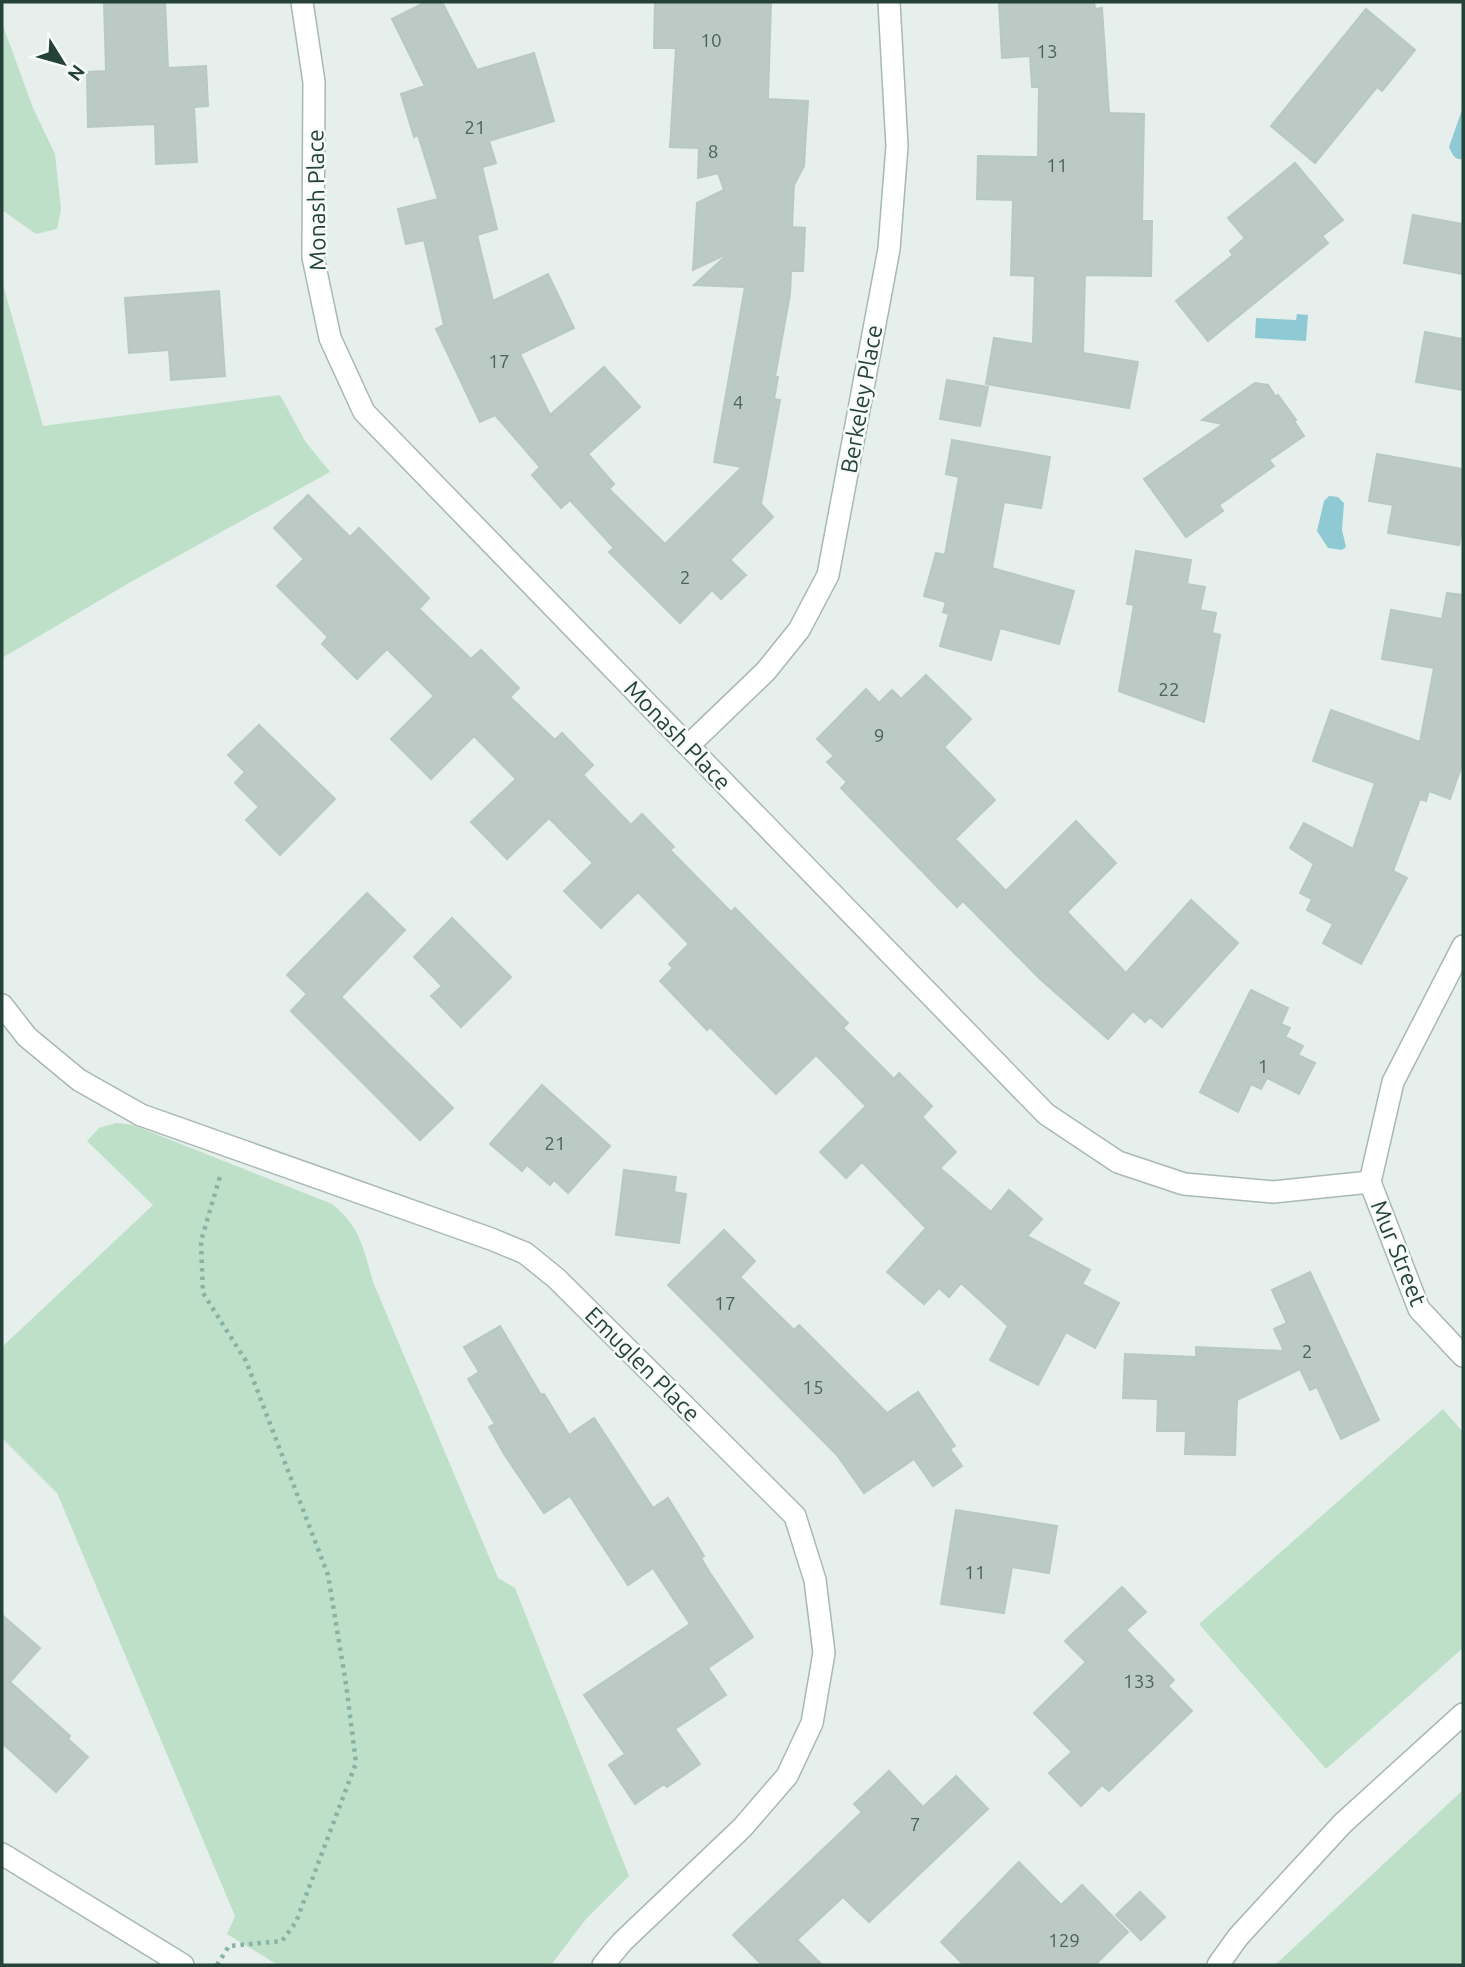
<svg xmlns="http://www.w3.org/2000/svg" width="1465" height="1967" viewBox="0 0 1465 1967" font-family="Ubuntu,sans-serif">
<rect width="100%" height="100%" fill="#e6efeb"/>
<g fill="#bfe0c8">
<path d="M 2,23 L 33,108 L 55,154 L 61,209 L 57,229 L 36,234 L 2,210 Z"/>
<path d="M 2,281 L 43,426 L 280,395 L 305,441 L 330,472 L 129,583 L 2,658 Z"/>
<path d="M 116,1123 L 133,1125 L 332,1204 C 360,1226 364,1249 373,1282 L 498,1578 L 515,1588 L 629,1876 L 586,1919 L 551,1965 L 278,1965 L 227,1934 L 235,1916 L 57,1493 L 2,1438 L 2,1347 L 153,1205 L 87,1141 L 99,1128 Z"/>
<path d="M 1443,1409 L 1463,1432 L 1463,1648 L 1326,1769 L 1199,1624 Z"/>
<path d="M 1463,1790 L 1463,1965 L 1275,1965 Z"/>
</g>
<g fill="#8ec9d4">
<path d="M 1463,107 L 1463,159 C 1455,161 1452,154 1449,147 Z"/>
<path d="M 1297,314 L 1308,315 L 1306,341 L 1255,338 L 1256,318 L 1296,320 Z"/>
<path d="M 1329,496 L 1338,497 L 1344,503 L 1342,530 L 1346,547 L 1342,550 L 1328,548 L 1317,531 L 1324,501 Z"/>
</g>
<g fill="#bbcac4" stroke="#b8c9c2" stroke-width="2">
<path d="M 104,2 L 165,2 L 168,68 L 206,66 L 208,106 L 194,107 L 197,162 L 156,164 L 155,124 L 88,127 L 87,72 L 106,71 Z"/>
<path d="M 426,2 L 442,2 L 477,70 L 534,53 L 554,121 L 489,141 L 496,163 L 482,167 L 497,229 L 477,235 L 493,301 L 548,274 L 574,328 L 520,354 L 550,415 L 604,367 L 640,407 L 588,454 L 614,484 L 609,489 L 665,544 L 742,467 L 714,462 L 745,287 L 694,285 L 729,253 L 693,270 L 697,203 L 724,190 L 718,173 L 698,178 L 699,148 L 670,147 L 676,48 L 654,48 L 655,2 L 771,2 L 768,99 L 808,101 L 804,166 L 794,185 L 792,227 L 805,228 L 803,271 L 791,271 L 790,294 L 775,377 L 778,377 L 774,399 L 780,400 L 761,504 L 773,517 L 730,560 L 746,575 L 721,599 L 712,590 L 680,623 L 609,552 L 614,548 L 570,500 L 561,508 L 532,475 L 540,467 L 495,415 L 480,422 L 436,329 L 444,325 L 424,240 L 406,244 L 398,209 L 438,199 L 418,135 L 414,137 L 401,94 L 425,86 L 392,19 Z"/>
<path d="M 999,2 L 1094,2 L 1095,9 L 1102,8 L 1109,113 L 1144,114 L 1142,221 L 1152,221 L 1151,276 L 1085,275 L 1083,353 L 1138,362 L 1129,408 L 986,384 L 994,338 L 1033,344 L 1035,276 L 1011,275 L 1013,200 L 977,199 L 978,156 L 1038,157 L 1039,87 L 1032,87 L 1030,56 L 1002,58 Z"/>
<path d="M 1366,9 L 1415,50 L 1382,91 L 1377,87 L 1315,163 L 1271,126 Z"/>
<path d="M 1295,163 L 1343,220 L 1322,236 L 1328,243 L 1208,341 L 1176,301 L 1233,255 L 1230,251 L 1245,238 L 1228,218 Z"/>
<path d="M 1413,215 L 1463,224 L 1463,274 L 1404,263 Z"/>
<path d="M 219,291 L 225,376 L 171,380 L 169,350 L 129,353 L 125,298 Z"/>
<path d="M 1425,332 L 1463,339 L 1463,390 L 1416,382 Z"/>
<path d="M 947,380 L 988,387 L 980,426 L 940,419 Z"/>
<path d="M 1255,383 L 1268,385 L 1276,397 L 1278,395 L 1296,420 L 1294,421 L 1304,436 L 1269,460 L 1274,466 L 1219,505 L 1223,511 L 1186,537 L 1144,479 L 1223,424 L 1202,420 Z"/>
<path d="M 952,440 L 1050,457 L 1041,508 L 1004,502 L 992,568 L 1074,591 L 1059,644 L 1000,628 L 991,660 L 940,646 L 949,614 L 943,612 L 946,602 L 924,596 L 936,553 L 945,555 L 959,477 L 946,474 Z"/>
<path d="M 1377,454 L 1463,469 L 1463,522 L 1459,545 L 1388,533 L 1393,505 L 1369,501 Z"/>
<path d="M 308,495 L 350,537 L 359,528 L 429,598 L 419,609 L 471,659 L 481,650 L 519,688 L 510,697 L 555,740 L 562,733 L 593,765 L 583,775 L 631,825 L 642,814 L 674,847 L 670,850 L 731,912 L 735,908 L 848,1023 L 843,1028 L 894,1079 L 899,1073 L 932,1106 L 922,1117 L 956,1152 L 940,1168 L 991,1212 L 1009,1190 L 1042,1219 L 1027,1236 L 1090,1270 L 1082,1284 L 1119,1303 L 1095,1348 L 1066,1332 L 1038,1385 L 990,1360 L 1008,1326 L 961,1283 L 949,1297 L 939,1288 L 924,1304 L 887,1272 L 926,1228 L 862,1162 L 846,1178 L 820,1152 L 866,1106 L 816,1055 L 776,1094 L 710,1027 L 707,1030 L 660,981 L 673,968 L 669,964 L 689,944 L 638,892 L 601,928 L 564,891 L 593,863 L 549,818 L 507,859 L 471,822 L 516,779 L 474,736 L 431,779 L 391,739 L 434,696 L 387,649 L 357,679 L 322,644 L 328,637 L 277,586 L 304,559 L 274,528 Z"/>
<path d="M 1136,551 L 1191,560 L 1187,584 L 1205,587 L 1200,610 L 1216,613 L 1212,633 L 1220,635 L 1204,722 L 1119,691 L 1134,605 L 1127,604 Z"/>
<path d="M 1447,593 L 1463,595 L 1463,762 L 1450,799 L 1429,791 L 1426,801 L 1420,799 L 1393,871 L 1407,878 L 1361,964 L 1323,943 L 1333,924 L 1307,910 L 1312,899 L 1300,893 L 1314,864 L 1290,848 L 1304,823 L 1353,849 L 1375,783 L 1313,761 L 1331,710 L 1420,742 L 1434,668 L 1382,659 L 1391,610 L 1442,619 Z"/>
<path d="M 926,675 L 971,719 L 944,747 L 995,800 L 955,839 L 1006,891 L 1076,821 L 1116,863 L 1067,912 L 1126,973 L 1191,900 L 1238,943 L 1162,1027 L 1150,1017 L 1145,1022 L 1133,1011 L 1108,1039 L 1040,979 L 963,901 L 957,907 L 841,788 L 847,782 L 827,762 L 834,756 L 817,739 L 866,689 L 879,703 L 892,690 L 901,699 Z"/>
<path d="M 259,725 L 335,799 L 280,855 L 246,820 L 259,807 L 235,783 L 245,772 L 228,755 Z"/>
<path d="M 367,893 L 405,930 L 341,997 L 453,1108 L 420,1140 L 291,1011 L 307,994 L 287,975 Z"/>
<path d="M 452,918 L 511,977 L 461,1027 L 431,996 L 442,986 L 414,957 Z"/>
<path d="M 1251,990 L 1288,1008 L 1281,1024 L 1290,1028 L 1285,1037 L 1303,1046 L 1298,1055 L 1315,1063 L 1299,1094 L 1267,1078 L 1261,1089 L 1251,1084 L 1238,1112 L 1200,1092 Z"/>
<path d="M 542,1085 L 610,1146 L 568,1193 L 554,1180 L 550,1185 L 527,1165 L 522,1171 L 490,1144 Z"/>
<path d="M 624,1170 L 676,1177 L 674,1192 L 686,1194 L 679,1243 L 616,1235 Z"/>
<path d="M 724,1230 L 755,1261 L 740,1277 L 794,1330 L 799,1325 L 887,1413 L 918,1392 L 955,1446 L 950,1449 L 962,1466 L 933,1486 L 914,1459 L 864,1493 L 837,1455 L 668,1285 Z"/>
<path d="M 1310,1272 L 1379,1420 L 1341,1439 L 1317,1387 L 1310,1390 L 1300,1369 L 1237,1400 L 1235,1455 L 1185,1454 L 1186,1431 L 1157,1431 L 1158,1399 L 1123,1398 L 1125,1354 L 1196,1357 L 1196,1347 L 1284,1351 L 1274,1329 L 1287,1323 L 1272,1290 Z"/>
<path d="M 500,1326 L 541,1395 L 544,1394 L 569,1435 L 594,1418 L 653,1508 L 668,1498 L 704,1556 L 701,1558 L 710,1573 L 753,1637 L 708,1668 L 726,1695 L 675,1729 L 700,1764 L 667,1787 L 664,1784 L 635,1804 L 609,1765 L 625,1754 L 584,1695 L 690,1624 L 653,1568 L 628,1585 L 570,1496 L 544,1513 L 504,1454 L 489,1427 L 495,1424 L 468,1379 L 479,1372 L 464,1347 Z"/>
<path d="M 956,1510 L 1057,1526 L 1049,1573 L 1012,1567 L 1004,1613 L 941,1604 Z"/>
<path d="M 1122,1587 L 1146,1612 L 1126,1630 L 1174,1680 L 1168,1686 L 1192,1711 L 1109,1791 L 1102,1785 L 1081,1806 L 1049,1773 L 1072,1752 L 1034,1713 L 1086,1662 L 1065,1641 Z"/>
<path d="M 2,1615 L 40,1648 L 10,1682 L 70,1736 L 68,1739 L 88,1757 L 56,1792 L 2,1743 Z"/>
<path d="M 889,1771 L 923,1807 L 956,1776 L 988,1809 L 869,1922 L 843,1897 L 797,1940 L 822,1965 L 762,1965 L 733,1935 L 862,1812 L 854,1804 Z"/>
<path d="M 1019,1862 L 1061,1905 L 1082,1885 L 1128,1932 L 1095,1965 L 964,1965 L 941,1942 Z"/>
<path d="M 1140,1892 L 1165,1917 L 1141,1940 L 1116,1915 Z"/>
</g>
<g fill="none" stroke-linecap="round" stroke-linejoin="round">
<defs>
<g id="minor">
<path d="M 302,2 L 314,82 L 313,257 L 330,338 L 364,412 L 1046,1114 L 1118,1162 L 1184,1184 L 1273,1192 L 1370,1182"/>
<path d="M 689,745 L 766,671 L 799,630 L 828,575 L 889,249 L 897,146 L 889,2"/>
<path d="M 1463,946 L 1393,1082 L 1370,1182 L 1419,1309 L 1463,1356"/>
<path d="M 2,1005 L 27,1037 L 79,1080 L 141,1115 L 491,1239 L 525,1253 L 556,1278 L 795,1516 L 815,1580 L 824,1653 L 812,1723 L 787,1776 L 742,1828 L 622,1942 L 603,1965"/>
<path d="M 2,1854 L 183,1965"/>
<path d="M 1218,1965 L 1238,1937 L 1343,1823 L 1463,1714"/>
</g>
</defs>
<use href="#minor" stroke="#a8b8b2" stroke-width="24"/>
<path stroke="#86b3a5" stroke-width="4.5" stroke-dasharray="3.5 5" stroke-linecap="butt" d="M 217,1965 L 229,1946 L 282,1941 L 296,1922 L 356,1763 L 346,1684 L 328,1575 L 246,1361 L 203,1293 L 201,1241 L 221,1173"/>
<use href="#minor" stroke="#fff" stroke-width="21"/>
</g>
<g text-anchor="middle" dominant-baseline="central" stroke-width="5" stroke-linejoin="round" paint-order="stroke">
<g font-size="19" fill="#4a645c">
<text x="711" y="40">10</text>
<text x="1047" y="51">13</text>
<text x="475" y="127">21</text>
<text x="713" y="151">8</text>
<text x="1057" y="165">11</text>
<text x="499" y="361">17</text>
<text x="738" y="402">4</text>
<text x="685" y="577">2</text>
<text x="1169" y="689">22</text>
<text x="879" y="735">9</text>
<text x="1263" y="1066">1</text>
<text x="555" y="1143">21</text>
<text x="725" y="1303">17</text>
<text x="1307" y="1351">2</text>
<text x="813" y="1387">15</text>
<text x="975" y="1572">11</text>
<text x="1139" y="1681">133</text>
<text x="915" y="1824">7</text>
<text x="1064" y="1940">129</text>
</g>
<g font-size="23" fill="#24423a" stroke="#f7fbf9">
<text transform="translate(316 200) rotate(-91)">Monash Place</text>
<text transform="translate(861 399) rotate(-80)">Berkeley Place</text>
<text transform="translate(678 735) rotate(46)">Monash Place</text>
<text transform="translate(1399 1253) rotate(68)">Mur Street</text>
<text transform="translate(643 1364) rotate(45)">Emuglen Place</text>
</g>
</g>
<rect width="1465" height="1967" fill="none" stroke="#24423a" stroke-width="7"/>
<g transform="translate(63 63) rotate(127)" stroke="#f7fbf9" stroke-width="5" paint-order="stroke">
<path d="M0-5L12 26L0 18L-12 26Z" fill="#24423a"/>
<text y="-10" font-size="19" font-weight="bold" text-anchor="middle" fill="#24423a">N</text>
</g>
</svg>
